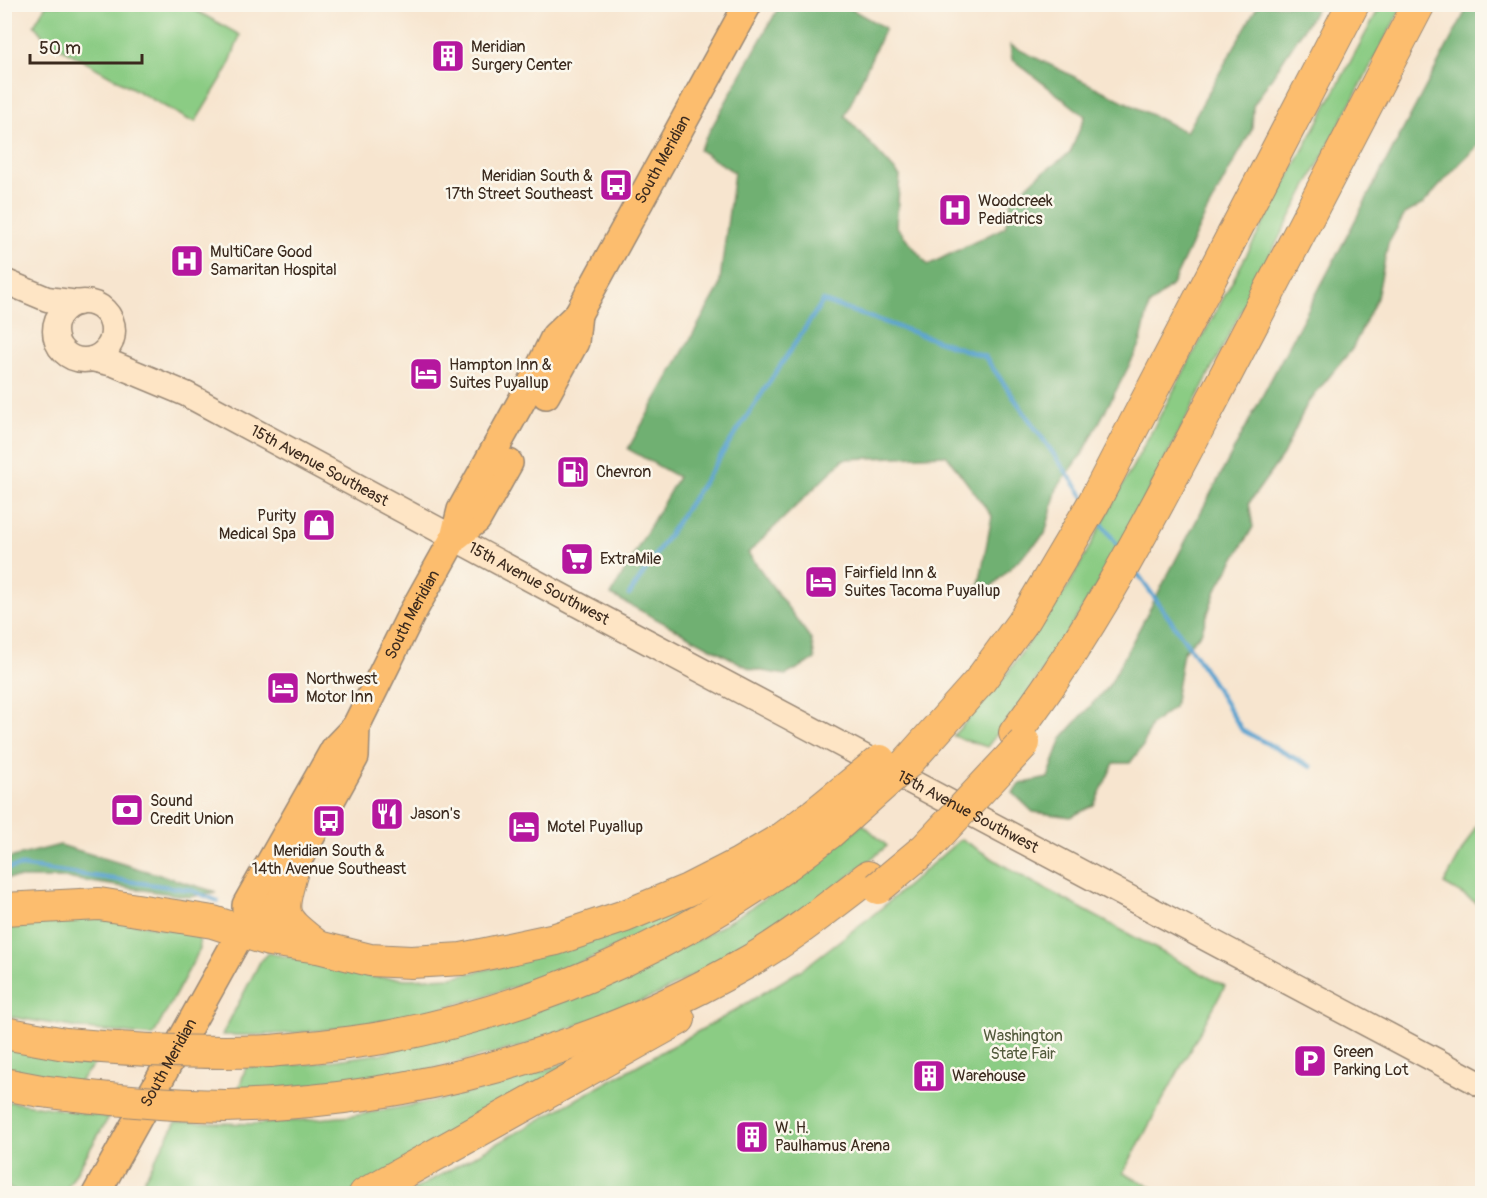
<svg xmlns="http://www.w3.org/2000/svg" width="1487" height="1198" viewBox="0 0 1487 1198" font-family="Pangolin,sans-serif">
<rect width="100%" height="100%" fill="#fbf7ec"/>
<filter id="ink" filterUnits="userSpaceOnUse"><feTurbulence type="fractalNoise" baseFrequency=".0167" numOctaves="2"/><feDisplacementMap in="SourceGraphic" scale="12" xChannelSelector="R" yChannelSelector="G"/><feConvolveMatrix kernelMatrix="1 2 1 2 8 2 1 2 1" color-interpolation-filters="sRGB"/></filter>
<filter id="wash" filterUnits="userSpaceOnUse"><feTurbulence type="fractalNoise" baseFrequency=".008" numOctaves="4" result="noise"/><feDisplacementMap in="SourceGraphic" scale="24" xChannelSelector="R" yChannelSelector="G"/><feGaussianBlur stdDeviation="1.35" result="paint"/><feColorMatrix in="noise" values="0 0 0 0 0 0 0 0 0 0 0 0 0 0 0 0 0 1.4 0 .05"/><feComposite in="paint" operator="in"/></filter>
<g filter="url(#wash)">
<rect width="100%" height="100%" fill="#f7e5cf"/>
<g fill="#8bcc84" stroke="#637b51" stroke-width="1.5">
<path d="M 186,5 L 240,35 L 228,68 L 196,121 L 189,120 L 46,40 L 34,25 L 46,5 Z"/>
<path d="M 1381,5 L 1403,5 L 1269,257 L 1112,563 L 1023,701 L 987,747 L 953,736 L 999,685 L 1069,585 Z"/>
<path d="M 1482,815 L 1482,906 L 1444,884 Z"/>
<path d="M 863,824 L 887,846 L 836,887 L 774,930 L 659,994 L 523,1046 L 407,1075 L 237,1094 L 246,1067 L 309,1064 L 385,1053 L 698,940 L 749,909 L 801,874 Z"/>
<path d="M 961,839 L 1016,873 L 1225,986 L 1123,1173 L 1163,1193 L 408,1193 L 724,1017 L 804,968 L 878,911 Z"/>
<path d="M 715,894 C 698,904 681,916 664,925 C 528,992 374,1038 222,1035 L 261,960 L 268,953 L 331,965 L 372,977 L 410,979 L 452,977 L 498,967 Z"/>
<path d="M 94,917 L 192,933 L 199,939 L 200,949 L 153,1036 L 85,1029 L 5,1016 L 4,922 Z"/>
<path d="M 622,1044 L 351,1193 L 136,1194 L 176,1122 L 257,1124 L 352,1116 L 441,1100 L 506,1083 Z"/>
<path d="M 5,1047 L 97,1061 L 76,1085 L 5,1072 Z"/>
<path d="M 5,1101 L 109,1117 L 64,1193 L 18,1193 L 5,1186 Z"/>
</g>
<g fill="#70b072" stroke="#566d48" stroke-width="1.5">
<path d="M 780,5 L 844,5 L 885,28 L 845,116 L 900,176 L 896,226 L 928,265 L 1005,227 L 1012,200 L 1038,176 L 1070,153 L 1085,116 L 1012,59 L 1010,45 L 1186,132 L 1258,5 L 1319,5 L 1253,106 L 1252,129 L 1205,215 L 1172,285 L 1149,306 L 1140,345 L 1083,453 L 1057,488 L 1045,534 L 992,586 L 979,585 L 992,516 L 946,455 L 844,459 L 748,553 L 811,639 L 815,659 L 786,675 L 751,669 L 611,595 L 678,477 L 628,449 L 719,288 L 734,172 L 699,150 Z"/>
<path d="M 1469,5 L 1482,5 L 1482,142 L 1461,162 L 1423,204 L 1405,214 L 1388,244 L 1377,298 L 1352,349 L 1307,404 L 1283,455 L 1249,503 L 1253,527 L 1216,590 L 1201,633 L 1183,652 L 1174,707 L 1151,725 L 1143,746 L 1130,763 L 1114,763 L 1094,805 L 1071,817 L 1033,812 L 1013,793 L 1020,784 L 1048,778 L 1062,738 L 1110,684 Z"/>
<path d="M 60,845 L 216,892 L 189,897 L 65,878 L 5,878 L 5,859 Z"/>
</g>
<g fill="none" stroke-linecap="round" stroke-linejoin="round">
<g stroke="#57a1cf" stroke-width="4.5">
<path d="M 1097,517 L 1120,549"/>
<path d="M 1135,570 L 1198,659 L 1242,730 L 1311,767"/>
<path d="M 629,595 L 823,301 L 985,357 L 1084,497"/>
<path d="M 4,869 L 22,866 L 190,890 L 218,901"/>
</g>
</g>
</g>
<g filter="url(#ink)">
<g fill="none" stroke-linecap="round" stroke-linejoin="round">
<defs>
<g id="secondary">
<path d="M 4,281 L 47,299 L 78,303"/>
<circle cx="84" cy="331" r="29"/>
<path id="s1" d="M 92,359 L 114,364 L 186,394 L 584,608 L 1482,1085"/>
</g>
<g id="primary">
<path d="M 546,395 L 575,342 L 578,314"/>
<path d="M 454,538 L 477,520 L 509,463"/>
<path d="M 242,931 L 267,914 L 292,871 L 355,757 L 356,726"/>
<path id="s2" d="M 96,1194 L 242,931 L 246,917 L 246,905 L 335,748 L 356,726 L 411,615 L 454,538 L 461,510 L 536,375 L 555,336 L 578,314 L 748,4"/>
</g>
<g id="highway">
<path d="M 979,682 L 1025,619 L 1093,504 L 1353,4"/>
<path d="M 1015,733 C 1097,625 1159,502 1222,382 C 1287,256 1353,130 1419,4"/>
<path d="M 292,871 C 278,918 281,917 318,947"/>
<path d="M 4,909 L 99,904 L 213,922 L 269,940 L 318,947 L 370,960 L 411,962 L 462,959 L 556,939 L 625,916 L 688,890 L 739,864 L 783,838 L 815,814"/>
<path d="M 4,1033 L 65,1044"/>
<path d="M 270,1051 C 311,1047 352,1044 392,1036 C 552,1005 702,934 829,833"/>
<path d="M 4,1084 L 41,1091"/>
<path d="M 225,1106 C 407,1102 588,1054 746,963 C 789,939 829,907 868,877"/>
<path d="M 365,1194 L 679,1019"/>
</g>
</defs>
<use href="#secondary" stroke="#998876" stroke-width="27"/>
<use href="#primary" stroke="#998876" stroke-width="30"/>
<use href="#highway" stroke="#998876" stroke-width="34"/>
<use href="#secondary" stroke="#fee5c5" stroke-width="24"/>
<use href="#primary" stroke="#fcbd6e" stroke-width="27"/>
<use href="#highway" stroke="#fcbd6e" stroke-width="32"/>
<defs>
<g id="highway-bridge">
<path d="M 815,814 L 880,761"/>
<path d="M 829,833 L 906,764 L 979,682"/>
<path d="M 878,888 L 926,848 L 1024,743"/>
<path d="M 65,1044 C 133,1050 201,1054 270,1051"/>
<path d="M 41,1091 C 103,1099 163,1105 225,1106"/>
</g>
</defs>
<use href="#highway-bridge" stroke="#998876" stroke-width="34" stroke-linecap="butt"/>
<use href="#highway-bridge" stroke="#fcbd6e" stroke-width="32"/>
</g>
</g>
<defs>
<symbol id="building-square" viewBox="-11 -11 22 22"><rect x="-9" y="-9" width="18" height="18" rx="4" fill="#b5179e" stroke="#fbf7ec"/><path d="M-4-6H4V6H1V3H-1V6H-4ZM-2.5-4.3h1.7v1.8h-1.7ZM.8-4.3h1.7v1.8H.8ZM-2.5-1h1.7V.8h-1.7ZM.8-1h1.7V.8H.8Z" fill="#fff"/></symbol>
<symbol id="bus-square" viewBox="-11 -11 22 22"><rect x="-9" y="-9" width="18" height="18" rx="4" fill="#b5179e" stroke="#fbf7ec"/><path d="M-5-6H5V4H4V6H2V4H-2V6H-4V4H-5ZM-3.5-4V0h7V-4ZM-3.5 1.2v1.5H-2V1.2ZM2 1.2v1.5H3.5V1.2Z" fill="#fff"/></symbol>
<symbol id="hospital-square" viewBox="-11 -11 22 22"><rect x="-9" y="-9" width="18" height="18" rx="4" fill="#b5179e" stroke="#fbf7ec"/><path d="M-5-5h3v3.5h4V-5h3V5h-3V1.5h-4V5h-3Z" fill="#fff"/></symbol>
<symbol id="hotel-square" viewBox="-11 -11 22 22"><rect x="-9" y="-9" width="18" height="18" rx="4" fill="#b5179e" stroke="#fbf7ec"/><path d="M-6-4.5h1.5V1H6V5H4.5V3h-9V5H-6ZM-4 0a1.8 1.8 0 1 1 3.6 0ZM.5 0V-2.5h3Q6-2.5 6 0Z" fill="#fff"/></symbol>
<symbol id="fuel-square" viewBox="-11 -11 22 22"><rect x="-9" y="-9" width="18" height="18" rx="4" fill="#b5179e" stroke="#fbf7ec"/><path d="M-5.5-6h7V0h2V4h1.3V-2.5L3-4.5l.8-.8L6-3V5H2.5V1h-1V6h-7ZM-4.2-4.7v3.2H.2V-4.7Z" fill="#fff"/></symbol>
<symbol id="shop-square" viewBox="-11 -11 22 22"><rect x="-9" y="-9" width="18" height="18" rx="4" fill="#b5179e" stroke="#fbf7ec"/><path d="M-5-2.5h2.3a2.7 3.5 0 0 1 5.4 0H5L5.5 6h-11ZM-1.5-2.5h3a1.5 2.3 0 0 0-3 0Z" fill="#fff"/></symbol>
<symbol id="supermarket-square" viewBox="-11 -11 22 22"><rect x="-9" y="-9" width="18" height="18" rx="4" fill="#b5179e" stroke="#fbf7ec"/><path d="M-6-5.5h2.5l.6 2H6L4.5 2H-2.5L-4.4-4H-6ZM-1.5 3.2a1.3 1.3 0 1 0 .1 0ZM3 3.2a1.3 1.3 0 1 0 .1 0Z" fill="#fff"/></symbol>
<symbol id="bank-square" viewBox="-11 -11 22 22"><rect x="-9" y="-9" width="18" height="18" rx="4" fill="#b5179e" stroke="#fbf7ec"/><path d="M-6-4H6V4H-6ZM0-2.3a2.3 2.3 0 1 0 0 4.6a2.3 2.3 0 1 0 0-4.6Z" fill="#fff"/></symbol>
<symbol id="restaurant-square" viewBox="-11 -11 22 22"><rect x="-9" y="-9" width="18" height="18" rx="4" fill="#b5179e" stroke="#fbf7ec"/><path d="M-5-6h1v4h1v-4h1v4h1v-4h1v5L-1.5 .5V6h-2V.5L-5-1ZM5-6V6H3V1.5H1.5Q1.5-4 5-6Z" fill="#fff"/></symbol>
<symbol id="parking-square" viewBox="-11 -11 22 22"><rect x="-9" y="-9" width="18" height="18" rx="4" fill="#b5179e" stroke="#fbf7ec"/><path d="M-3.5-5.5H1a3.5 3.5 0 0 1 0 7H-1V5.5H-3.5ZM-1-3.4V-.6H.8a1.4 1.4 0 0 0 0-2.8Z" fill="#fff"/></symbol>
</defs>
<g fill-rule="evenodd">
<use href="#building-square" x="429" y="37" width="38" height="38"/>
<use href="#bus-square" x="597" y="166" width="38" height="38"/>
<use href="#hospital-square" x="936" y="191" width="38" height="38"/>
<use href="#hospital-square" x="168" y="242" width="38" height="38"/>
<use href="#hotel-square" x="407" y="355" width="38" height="38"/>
<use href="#fuel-square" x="554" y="453" width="38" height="38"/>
<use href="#shop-square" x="300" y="506" width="38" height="38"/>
<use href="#supermarket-square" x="558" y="540" width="38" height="38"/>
<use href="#hotel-square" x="802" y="563" width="38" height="38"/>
<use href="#hotel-square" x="264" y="669" width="38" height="38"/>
<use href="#bank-square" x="108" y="791" width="38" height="38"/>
<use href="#restaurant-square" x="368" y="795" width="38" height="38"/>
<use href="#bus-square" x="310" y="802" width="38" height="38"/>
<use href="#hotel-square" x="505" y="808" width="38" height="38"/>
<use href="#parking-square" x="1291" y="1042" width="38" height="38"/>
<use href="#building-square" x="910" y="1057" width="38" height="38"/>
<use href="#building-square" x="733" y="1118" width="38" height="38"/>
</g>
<g text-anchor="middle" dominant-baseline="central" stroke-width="5" stroke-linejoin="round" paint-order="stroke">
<g font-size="16" fill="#3b2a1e" stroke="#fbf7ec" text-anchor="start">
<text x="471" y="47">Meridian<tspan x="471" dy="18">Surgery Center</tspan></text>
<text x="593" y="176" text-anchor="end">Meridian South &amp;<tspan x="593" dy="18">17th Street Southeast</tspan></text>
<text x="978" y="201">Woodcreek<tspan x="978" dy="18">Pediatrics</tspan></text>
<text x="210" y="252">MultiCare Good<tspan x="210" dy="18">Samaritan Hospital</tspan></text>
<text x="449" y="365">Hampton Inn &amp;<tspan x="449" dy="18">Suites Puyallup</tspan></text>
<text x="596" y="472">Chevron</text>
<text x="296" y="516" text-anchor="end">Purity<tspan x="296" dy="18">Medical Spa</tspan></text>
<text x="600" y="559">ExtraMile</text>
<text x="844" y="573">Fairfield Inn &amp;<tspan x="844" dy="18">Suites Tacoma Puyallup</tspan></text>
<text x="306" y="679">Northwest<tspan x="306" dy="18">Motor Inn</tspan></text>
<text x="150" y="801">Sound<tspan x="150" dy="18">Credit Union</tspan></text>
<text x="410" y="814">Jason's</text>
<text x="547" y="827">Motel Puyallup</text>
<text x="329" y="851" text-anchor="middle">Meridian South &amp;<tspan x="329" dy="18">14th Avenue Southeast</tspan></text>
<text x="1333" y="1052">Green<tspan x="1333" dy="18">Parking Lot</tspan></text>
<text x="952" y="1076">Warehouse</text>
<text x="775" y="1128">W. H.<tspan x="775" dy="18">Paulhamus Arena</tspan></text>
</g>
<g font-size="16" fill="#3b2a1e" stroke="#fbf7ec">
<text stroke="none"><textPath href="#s2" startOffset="1185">South Meridian</textPath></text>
<text stroke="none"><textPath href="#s1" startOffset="252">15th Avenue Southeast</textPath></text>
<text stroke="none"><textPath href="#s1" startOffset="501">15th Avenue Southwest</textPath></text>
<text stroke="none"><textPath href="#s2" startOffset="663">South Meridian</textPath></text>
<text stroke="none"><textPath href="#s1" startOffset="987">15th Avenue Southwest</textPath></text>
<text stroke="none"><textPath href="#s2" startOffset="150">South Meridian</textPath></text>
</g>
<g font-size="16" fill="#535b3d" stroke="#fbf7ec">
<text x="1023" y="1036">Washington<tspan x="1023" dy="18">State Fair</tspan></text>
</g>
</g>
<rect width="1487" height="1198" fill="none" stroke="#fbf7ec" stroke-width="24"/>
<path d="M30 54v9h112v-9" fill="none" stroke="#3b2a1e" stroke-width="3"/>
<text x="39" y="54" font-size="18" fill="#3b2a1e" stroke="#fbf7ec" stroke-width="4.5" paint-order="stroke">50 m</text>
</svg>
